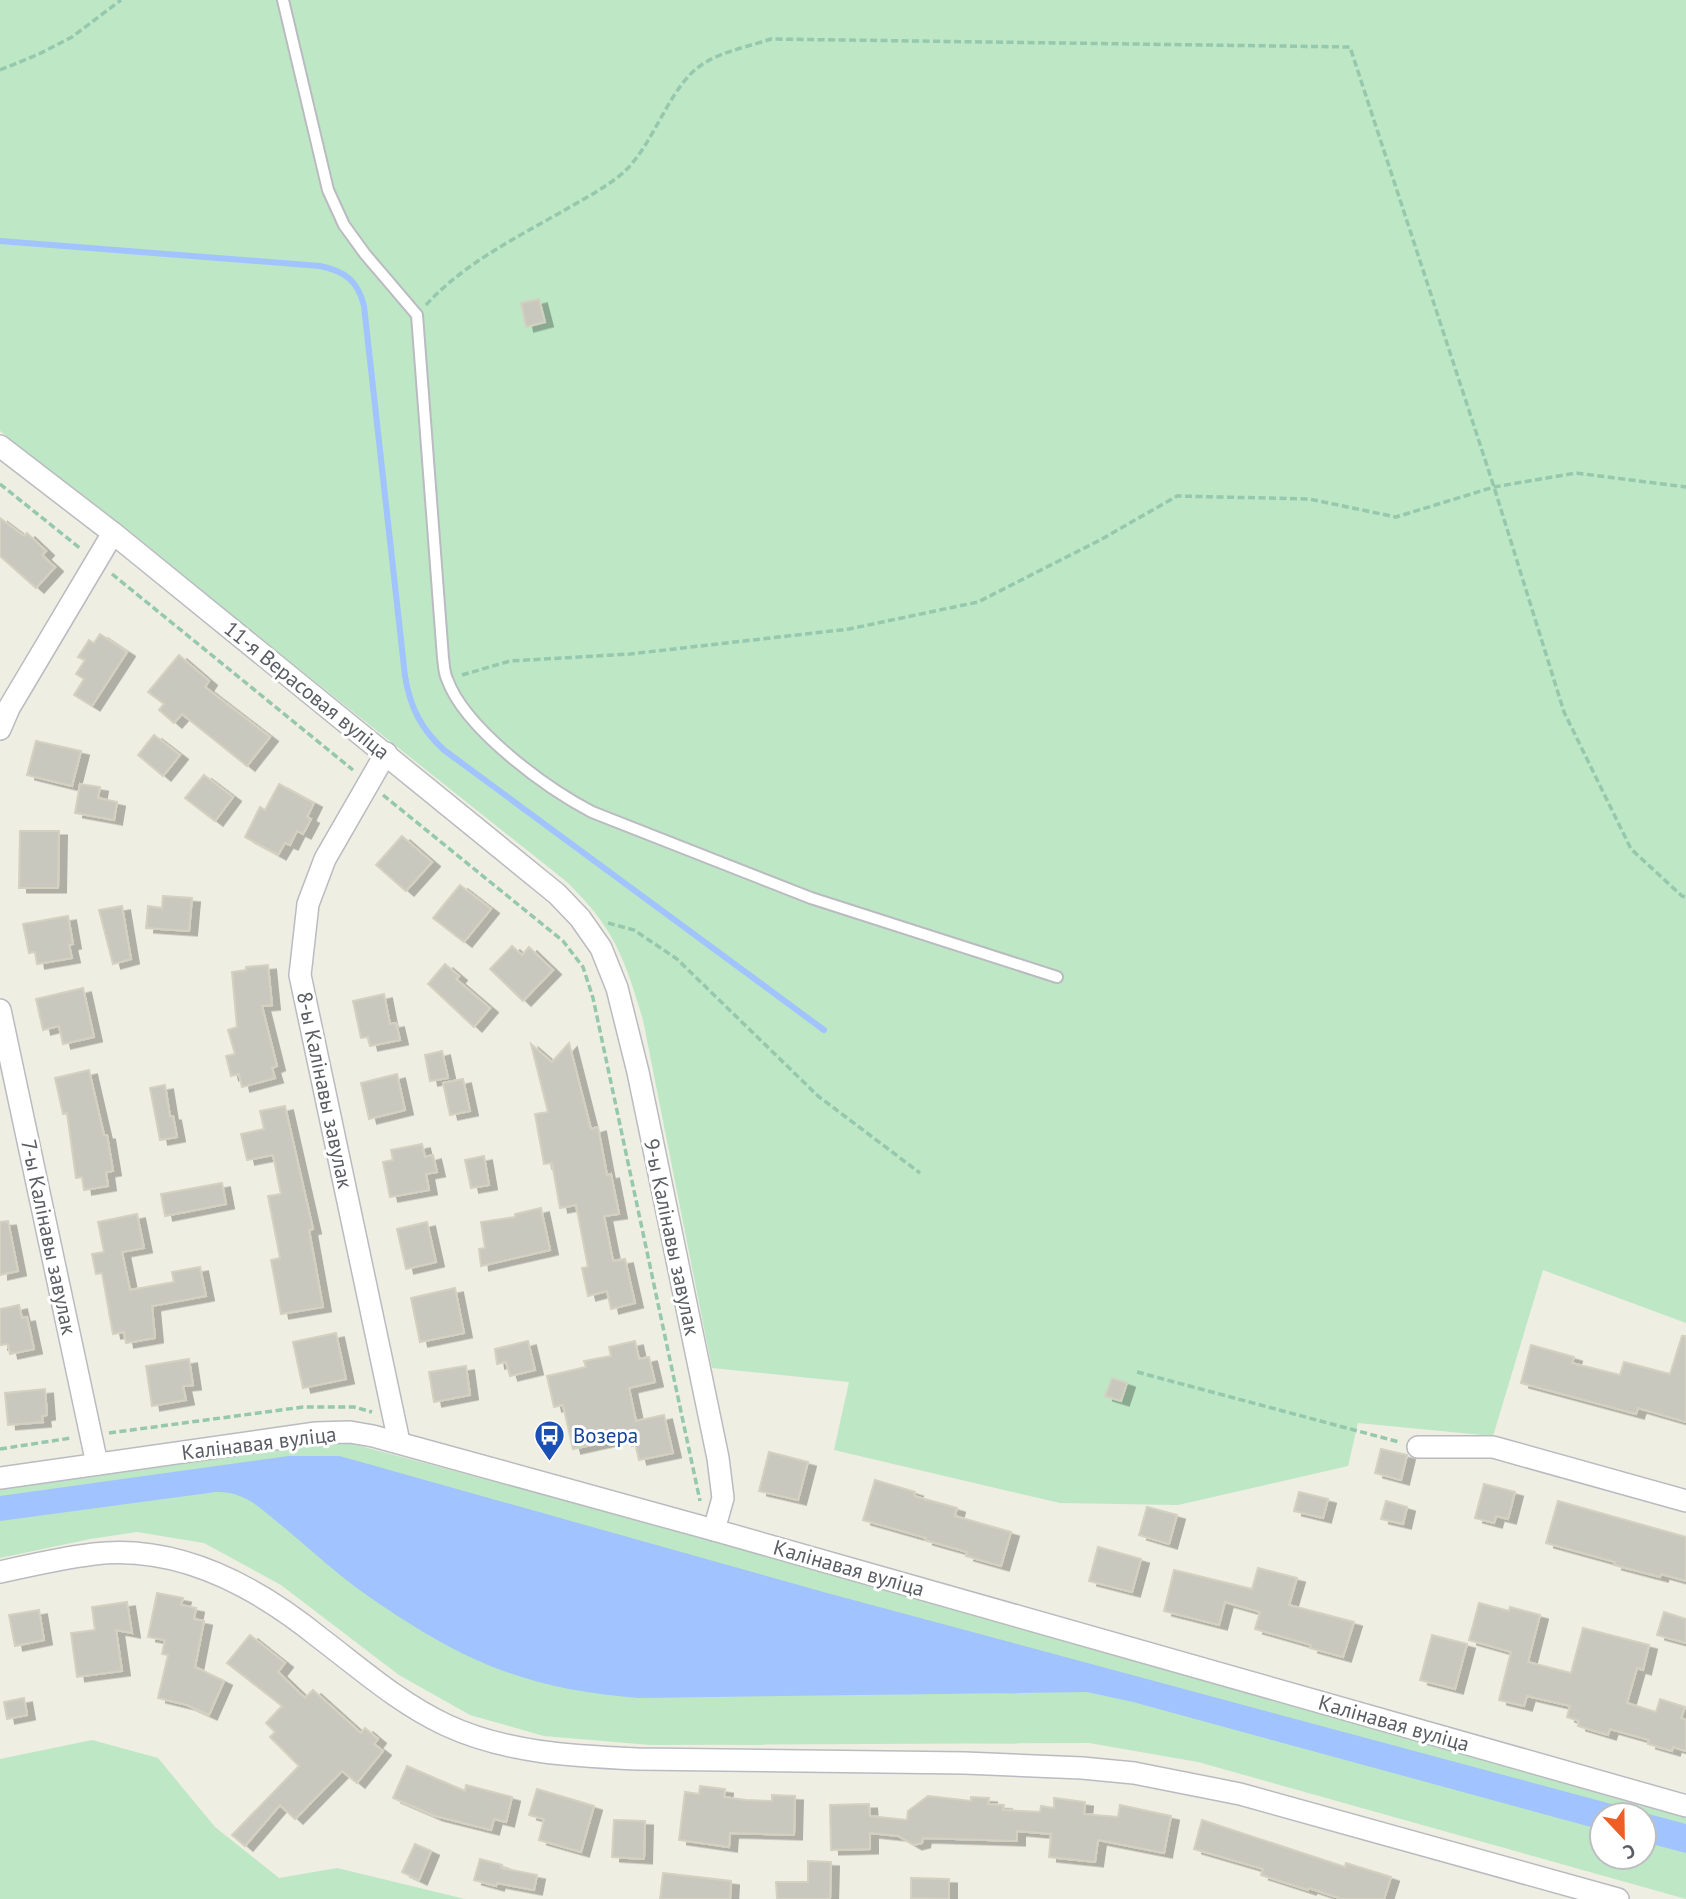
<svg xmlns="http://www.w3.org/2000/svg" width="1686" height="1899" viewBox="0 0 1686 1899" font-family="'PT Sans',sans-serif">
<defs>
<filter id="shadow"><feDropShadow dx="8" dy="4.5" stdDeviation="0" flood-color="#0004"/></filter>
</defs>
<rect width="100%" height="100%" fill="#eeeee2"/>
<g fill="#bde7c5" fill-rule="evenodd">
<path d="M 0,0 L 1686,0 L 1686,1323 L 1543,1270 L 1493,1436 L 1358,1423 L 1348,1466 L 1178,1505 L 1060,1503 L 834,1450 L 849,1382 L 712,1368 L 643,1020 C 634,990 625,959 609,933 C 598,914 582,897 567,882 L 0,431 Z"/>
<path d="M 349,1443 L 702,1537 L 1686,1811 L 1686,1899 L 1198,1762 L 1089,1743 L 651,1745 L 544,1736 L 470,1715 L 399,1675 L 281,1585 L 204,1543 L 137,1532 L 90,1539 L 0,1558 L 0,1488 L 309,1444 ZM 1602,1815 L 1644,1815 L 1644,1857 L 1602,1857 Z"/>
<path d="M 92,1740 L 158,1758 L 215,1827 L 279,1878 L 337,1868 L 465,1899 L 0,1899 L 0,1759 Z"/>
</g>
<path fill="#a1c3ff" d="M 289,1456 L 339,1456 L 361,1462 L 827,1593 L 1686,1824 L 1686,1853 L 1644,1842 L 1644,1815 L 1602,1815 L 1602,1830 L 1133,1702 L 1087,1692 L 639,1698 C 526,1690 460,1660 368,1596 C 338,1575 310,1549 281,1525 C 269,1516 257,1503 242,1497 C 234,1493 225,1492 216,1492 L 0,1521 L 0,1496 Z"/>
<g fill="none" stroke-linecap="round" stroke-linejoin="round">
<path stroke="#a1c3ff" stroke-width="6" d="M 0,241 L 320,266 C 345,271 358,281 364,306 L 405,676 C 410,707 421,729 444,750 L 824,1030"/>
</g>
<g fill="#c9c8bf" stroke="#d3d1c0" stroke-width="2" filter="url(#shadow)">
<path d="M 539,299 L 545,322 L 526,327 L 521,303 Z"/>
<path d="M 0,518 L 24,536 L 27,533 L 46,551 L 42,555 L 55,567 L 36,588 L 0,556 Z"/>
<path d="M 100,634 L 127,652 L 92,706 L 74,695 L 84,679 L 76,674 L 85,660 L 78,657 L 89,640 L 94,643 Z"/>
<path d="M 179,655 L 209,681 L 205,687 L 270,737 L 247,766 L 182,714 L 174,723 L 159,710 L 164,704 L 148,692 Z"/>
<path d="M 154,735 L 180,755 L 163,776 L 138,755 Z"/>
<path d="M 36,741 L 81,751 L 72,786 L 27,775 Z"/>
<path d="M 204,775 L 233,797 L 215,821 L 185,798 Z"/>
<path d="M 80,784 L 100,787 L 98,798 L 117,802 L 114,820 L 75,813 Z"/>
<path d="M 279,784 L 314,803 L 307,817 L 311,819 L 303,834 L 297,831 L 290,845 L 285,843 L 278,855 L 245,837 L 260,807 L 265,810 Z"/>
<path d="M 20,831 L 59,831 L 58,888 L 19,888 Z"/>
<path d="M 402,836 L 432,862 L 406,891 L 376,865 Z"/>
<path d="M 460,885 L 491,909 L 464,942 L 433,918 Z"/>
<path d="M 163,896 L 192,898 L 189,931 L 146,928 L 148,906 L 162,908 Z"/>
<path d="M 122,906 L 131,959 L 113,964 L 99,910 Z"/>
<path d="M 68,916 L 73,944 L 69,945 L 72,958 L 37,964 L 35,952 L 29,953 L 23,924 Z"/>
<path d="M 512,946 L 522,955 L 529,947 L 553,970 L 523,1001 L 490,969 Z"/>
<path d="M 445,964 L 459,976 L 456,979 L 490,1008 L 474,1027 L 428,984 Z"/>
<path d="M 268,965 L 272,1005 L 262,1006 L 277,1066 L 272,1068 L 275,1078 L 242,1087 L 239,1074 L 231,1076 L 226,1056 L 235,1054 L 228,1030 L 237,1027 L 232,972 L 246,970 L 246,967 Z"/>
<path d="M 83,988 L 94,1037 L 63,1044 L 59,1026 L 43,1030 L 36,999 Z"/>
<path d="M 384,994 L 390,1024 L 396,1023 L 400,1040 L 370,1046 L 368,1037 L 361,1038 L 353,1001 Z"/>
<path d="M 569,1043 L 591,1129 L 598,1127 L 607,1175 L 611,1174 L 619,1214 L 604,1216 L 613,1261 L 625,1259 L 635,1303 L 611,1309 L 607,1291 L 588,1296 L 582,1268 L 588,1267 L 576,1205 L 560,1208 L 552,1163 L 544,1164 L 535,1114 L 548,1112 L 531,1044 L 552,1062 Z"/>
<path d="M 442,1051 L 448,1078 L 430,1081 L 425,1055 Z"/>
<path d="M 89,1070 L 104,1135 L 107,1135 L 113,1171 L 106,1172 L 108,1186 L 84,1190 L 82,1177 L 76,1178 L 67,1113 L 63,1114 L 55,1078 Z"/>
<path d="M 397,1074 L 405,1110 L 369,1119 L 361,1083 Z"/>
<path d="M 463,1079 L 470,1111 L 450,1115 L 443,1083 Z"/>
<path d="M 165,1085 L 170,1116 L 173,1116 L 177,1137 L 160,1140 L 150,1088 Z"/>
<path d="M 285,1106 L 313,1229 L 309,1230 L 323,1307 L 281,1314 L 271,1260 L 280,1258 L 268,1196 L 281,1194 L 273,1155 L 247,1160 L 241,1134 L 264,1129 L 260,1111 Z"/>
<path d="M 422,1144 L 425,1157 L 433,1155 L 437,1172 L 426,1174 L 429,1190 L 390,1197 L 383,1162 L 393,1160 L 391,1150 Z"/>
<path d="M 484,1156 L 489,1185 L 471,1188 L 465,1160 Z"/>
<path d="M 222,1183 L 226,1204 L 165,1216 L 161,1194 Z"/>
<path d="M 541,1208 L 550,1250 L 481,1266 L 479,1249 L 485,1248 L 481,1222 L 515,1217 L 515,1214 Z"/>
<path d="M 137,1214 L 144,1248 L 122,1252 L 130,1290 L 174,1282 L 172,1272 L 200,1267 L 206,1296 L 152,1306 L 155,1338 L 126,1343 L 124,1332 L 113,1334 L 102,1273 L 96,1274 L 92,1254 L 104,1252 L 98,1222 Z"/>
<path d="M 8,1221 L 18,1271 L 0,1275 L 0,1222 Z"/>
<path d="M 427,1222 L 436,1262 L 406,1269 L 397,1229 Z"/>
<path d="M 455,1288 L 464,1333 L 420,1342 L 411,1298 Z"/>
<path d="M 19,1305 L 22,1318 L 27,1317 L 34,1349 L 10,1354 L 8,1344 L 0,1345 L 0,1309 Z"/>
<path d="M 336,1333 L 346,1379 L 303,1388 L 293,1342 Z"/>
<path d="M 1682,1336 L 1686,1336 L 1686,1422 L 1638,1408 L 1636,1414 L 1521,1383 L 1531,1345 L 1574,1357 L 1572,1363 L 1620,1375 L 1624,1362 L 1670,1374 Z"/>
<path d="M 528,1341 L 535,1370 L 510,1376 L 506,1362 L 497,1364 L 495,1349 Z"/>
<path d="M 635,1341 L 639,1359 L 649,1357 L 655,1382 L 629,1388 L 636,1421 L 664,1415 L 673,1453 L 639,1460 L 634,1438 L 624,1441 L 623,1438 L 573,1449 L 563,1405 L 554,1407 L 547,1376 L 586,1367 L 584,1361 L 611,1356 L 609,1347 Z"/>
<path d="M 189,1359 L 193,1385 L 183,1386 L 186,1400 L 152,1406 L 146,1366 Z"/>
<path d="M 466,1366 L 470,1395 L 434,1402 L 429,1372 Z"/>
<path d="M 1112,1378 L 1127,1383 L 1121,1401 L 1105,1396 Z"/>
<path d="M 45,1389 L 47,1415 L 42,1416 L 43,1422 L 8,1425 L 5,1393 Z"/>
<path d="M 1381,1449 L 1407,1455 L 1401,1480 L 1375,1473 Z"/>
<path d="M 769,1452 L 808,1462 L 798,1500 L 759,1491 Z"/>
<path d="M 875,1480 L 915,1492 L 914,1496 L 957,1508 L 955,1516 L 1011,1532 L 1001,1566 L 966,1556 L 967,1552 L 925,1540 L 926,1538 L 863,1520 Z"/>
<path d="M 1484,1484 L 1515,1492 L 1508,1519 L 1496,1516 L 1494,1523 L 1475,1518 Z"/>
<path d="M 1299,1492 L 1328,1499 L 1323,1518 L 1294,1511 Z"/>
<path d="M 1386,1501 L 1407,1507 L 1403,1524 L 1381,1519 Z"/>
<path d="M 1558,1501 L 1686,1537 L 1686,1581 L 1661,1574 L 1660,1577 L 1614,1565 L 1615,1562 L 1546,1543 Z"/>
<path d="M 1147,1507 L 1177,1515 L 1169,1544 L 1139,1535 Z"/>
<path d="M 1098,1547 L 1141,1559 L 1132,1592 L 1089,1581 Z"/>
<path d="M 1258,1568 L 1297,1578 L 1289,1605 L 1354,1622 L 1343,1657 L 1310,1648 L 1311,1645 L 1255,1629 L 1260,1612 L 1225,1602 L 1219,1625 L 1164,1611 L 1174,1570 L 1252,1589 Z"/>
<path d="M 157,1593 L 183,1598 L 181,1605 L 196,1608 L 194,1619 L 204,1621 L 195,1667 L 224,1681 L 209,1715 L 187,1705 L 158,1698 L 168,1655 L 162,1654 L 165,1640 L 148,1637 Z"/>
<path d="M 127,1602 L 132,1633 L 116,1630 L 122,1671 L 77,1677 L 71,1633 L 95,1630 L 92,1607 Z"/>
<path d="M 1479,1603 L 1509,1611 L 1510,1607 L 1540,1615 L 1528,1662 L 1571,1673 L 1583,1628 L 1649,1645 L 1643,1670 L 1637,1668 L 1627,1703 L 1656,1712 L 1660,1699 L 1685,1707 L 1681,1718 L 1686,1720 L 1686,1751 L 1673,1747 L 1672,1751 L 1648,1744 L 1649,1740 L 1610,1729 L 1608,1735 L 1578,1726 L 1579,1721 L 1567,1717 L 1570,1706 L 1527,1696 L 1524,1706 L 1499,1700 L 1511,1652 L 1469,1640 Z"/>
<path d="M 39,1610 L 44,1640 L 15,1646 L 9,1615 Z"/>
<path d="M 1664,1612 L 1686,1619 L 1686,1643 L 1657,1635 Z"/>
<path d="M 250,1635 L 285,1663 L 278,1672 L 305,1698 L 313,1690 L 361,1733 L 365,1728 L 378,1739 L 374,1744 L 383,1751 L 357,1783 L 342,1771 L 295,1819 L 280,1805 L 245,1846 L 232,1835 L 299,1766 L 270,1737 L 275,1732 L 266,1723 L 282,1706 L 227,1663 Z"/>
<path d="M 1432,1635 L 1467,1644 L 1455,1689 L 1420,1680 Z"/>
<path d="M 24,1698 L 27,1715 L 7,1719 L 4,1702 Z"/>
<path d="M 407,1766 L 465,1791 L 466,1785 L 512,1797 L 506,1822 L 494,1819 L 491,1830 L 435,1816 L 393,1798 Z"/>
<path d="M 700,1786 L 725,1789 L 724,1797 L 746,1800 L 772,1801 L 772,1795 L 795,1796 L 794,1835 L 730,1833 L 729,1847 L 679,1840 L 685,1792 L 699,1794 Z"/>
<path d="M 537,1789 L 594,1806 L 581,1852 L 539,1840 L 544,1819 L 529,1815 Z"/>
<path d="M 928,1796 L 971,1801 L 971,1797 L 989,1798 L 988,1804 L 1004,1805 L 1003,1810 L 1040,1812 L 1041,1806 L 1054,1808 L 1054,1798 L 1085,1802 L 1084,1814 L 1118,1817 L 1120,1805 L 1171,1816 L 1164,1853 L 1098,1840 L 1095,1862 L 1049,1857 L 1051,1834 L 1017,1831 L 1017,1841 L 923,1838 L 922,1843 L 914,1845 L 898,1836 L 870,1833 L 870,1849 L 831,1850 L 830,1805 L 869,1804 L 870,1816 L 907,1820 L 908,1811 Z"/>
<path d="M 614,1820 L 645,1821 L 644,1859 L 612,1857 Z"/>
<path d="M 1202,1820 L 1345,1867 L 1346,1863 L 1391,1877 L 1384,1899 L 1342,1899 L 1309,1888 L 1308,1890 L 1261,1875 L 1263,1869 L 1194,1849 Z"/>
<path d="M 415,1844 L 431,1851 L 419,1880 L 402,1872 Z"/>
<path d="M 480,1859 L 502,1865 L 501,1868 L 537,1875 L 534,1890 L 497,1883 L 496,1886 L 474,1880 Z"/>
<path d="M 808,1861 L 831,1862 L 830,1899 L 777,1899 L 776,1882 L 808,1882 Z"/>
<path d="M 663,1873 L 731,1881 L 730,1899 L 660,1899 Z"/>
<path d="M 911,1878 L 949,1879 L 949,1899 L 911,1898 Z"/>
</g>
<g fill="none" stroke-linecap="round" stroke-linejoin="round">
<defs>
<path id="lane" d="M 283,0 L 328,190 L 344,225 L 365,254 L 417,315 L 443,658 C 444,665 444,673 447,679 C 465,729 546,788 592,812 L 811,898 L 1057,977"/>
<g id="street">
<path d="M 0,446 L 113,533 L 557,894 L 580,918 L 601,948 L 617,988 L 638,1072 L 718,1458 L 723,1498 L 714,1530"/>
<path d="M 0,729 L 9,708 L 113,533"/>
<path d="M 386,753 L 325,859 L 308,904 L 300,975 L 399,1442"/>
<path d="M 0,1010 L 97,1464"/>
<path d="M 1418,1447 L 1493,1447 L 1686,1501"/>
<path d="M 0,1478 L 316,1433 L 350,1432 L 373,1436 L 714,1530 L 1686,1806"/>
<path d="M 0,1572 C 31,1565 62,1558 94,1554 C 179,1544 256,1586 320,1638 C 361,1669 399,1703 446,1725 C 506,1753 573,1756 638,1759 L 965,1763 L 1082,1768 L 1134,1773 L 1240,1794 L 1618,1899"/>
</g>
</defs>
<use href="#lane" stroke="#babbc1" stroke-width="14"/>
<use href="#street" stroke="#babbc1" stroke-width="24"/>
<g stroke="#96c8ae" stroke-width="3.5" stroke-dasharray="7 3.5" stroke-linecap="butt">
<path d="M 0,70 L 39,54 L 72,37 L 121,0"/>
<path d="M 426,305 C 465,262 520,236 570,207 C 589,196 608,186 624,172 C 656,142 670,82 706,62 C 725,51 750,46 771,39 L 1350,47 L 1494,487 L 1564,712 L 1631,849 L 1682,896 L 1686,897"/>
<path d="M 0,484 L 81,549"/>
<path d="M 112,574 L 353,770"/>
<path d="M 462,675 L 510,661 L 630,654 L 849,629 L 978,602 L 1102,539 L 1177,496 L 1309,499 L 1396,517 L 1494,487 L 1576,473 L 1686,487"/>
<path d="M 383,795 L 563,941 L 583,967 L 593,998 L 700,1501"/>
<path d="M 608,923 L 634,930 L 677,959 L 818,1096 L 920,1173"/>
<path d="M 1137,1372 L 1399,1442"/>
<path d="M 109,1433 L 303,1407 L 354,1407 L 372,1412"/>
<path d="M 0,1449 L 71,1438"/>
</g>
<use href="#lane" stroke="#fff" stroke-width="10"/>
<use href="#street" stroke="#fff" stroke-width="21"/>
</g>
<defs>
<symbol id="bus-pin" viewBox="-11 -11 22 30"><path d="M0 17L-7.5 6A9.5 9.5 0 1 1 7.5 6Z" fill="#1a4fb4" stroke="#fff"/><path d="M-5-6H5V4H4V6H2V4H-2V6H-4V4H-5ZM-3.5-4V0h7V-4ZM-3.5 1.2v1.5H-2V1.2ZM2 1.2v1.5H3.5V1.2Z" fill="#fff"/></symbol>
</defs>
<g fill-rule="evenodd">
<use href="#bus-pin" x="532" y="1418" width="35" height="47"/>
</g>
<g text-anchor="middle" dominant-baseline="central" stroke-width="6" stroke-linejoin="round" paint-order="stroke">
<g font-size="21" fill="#5a5d63" stroke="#fff">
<text transform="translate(307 690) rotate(39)">11-я Верасовая вуліца</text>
<text transform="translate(325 1090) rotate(78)">8-ы Калінавы завулак</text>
<text transform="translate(49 1237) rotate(78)">7-ы Калінавы завулак</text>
<text transform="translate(672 1237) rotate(78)">9-ы Калінавы завулак</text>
<text transform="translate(259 1443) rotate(-7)">Калінавая вуліца</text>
<text transform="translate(849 1568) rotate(16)">Калінавая вуліца</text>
<text transform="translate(1394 1723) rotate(16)">Калінавая вуліца</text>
</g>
<g font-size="21" fill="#164399" stroke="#fff" text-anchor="start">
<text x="573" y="1435">Возера</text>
</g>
</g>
<g transform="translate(1623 1836) rotate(158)"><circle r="33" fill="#ffffff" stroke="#bdbec1" stroke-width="2"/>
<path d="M0-5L12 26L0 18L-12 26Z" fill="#ef5e27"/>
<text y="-10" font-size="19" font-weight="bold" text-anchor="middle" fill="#5a5d63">С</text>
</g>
</svg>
